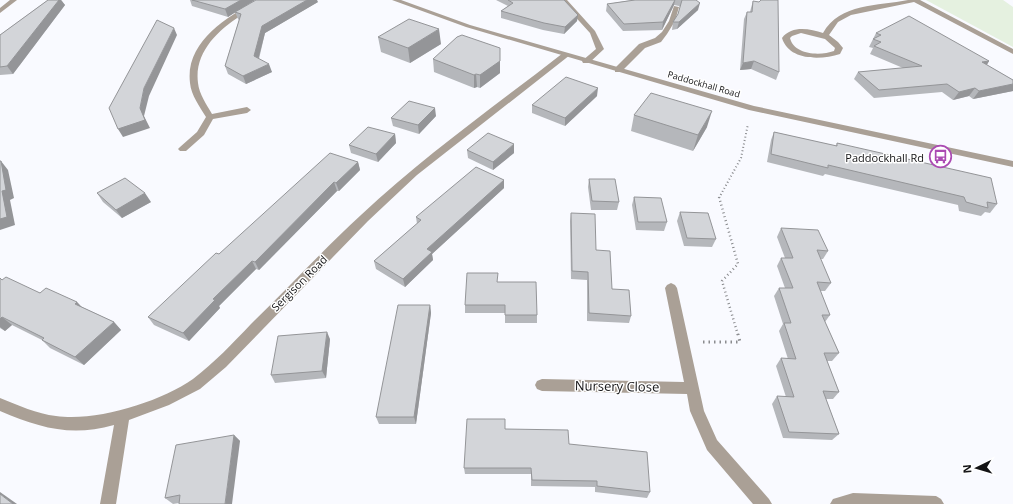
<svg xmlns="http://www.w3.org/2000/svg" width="1013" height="504" viewBox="0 0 1013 504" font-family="'Open Sans',sans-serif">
<rect width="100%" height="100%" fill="#f9faff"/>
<path fill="#e5f1e0" d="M 926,0 L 1003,0 L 1013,7 L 1013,47 Z"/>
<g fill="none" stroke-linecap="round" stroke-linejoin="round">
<path stroke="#8b8c8f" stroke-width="2" stroke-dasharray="1 2.5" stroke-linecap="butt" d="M 719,198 L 741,158 L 748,124"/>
<path stroke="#8b8c8f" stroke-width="2.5" stroke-dasharray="1 3" stroke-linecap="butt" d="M 719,197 L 738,264 L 722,281 L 738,335"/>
<path stroke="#8b8c8f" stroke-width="3" stroke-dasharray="1.5 4" stroke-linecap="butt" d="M 703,342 L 740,342 L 738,334"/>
<g fill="#aaa096" fill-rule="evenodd">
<path d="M 10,0 L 17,0 L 0,13 L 0,8 Z"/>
<path d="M 560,0 L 567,0 L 595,31 L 604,49 L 589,63 L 583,63 L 582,61 L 596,49 L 590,33 Z"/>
</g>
<g fill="#aaa096" fill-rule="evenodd">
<path d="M 258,0 L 266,0 C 259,7 248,10 240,16 C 217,31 194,53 198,83 C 199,94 207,105 212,114 L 247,107 L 251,110 L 247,113 L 213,119 L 204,135 L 186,151 L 180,151 L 178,149 L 180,147 L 197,132 L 206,117 C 200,107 191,95 190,83 C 185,42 227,17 258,0 Z"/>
<path d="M 908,0 L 920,0 L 1013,49 L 1013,54 L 914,2 L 851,15 L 838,22 L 829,35 L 838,42 L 843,48 L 840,54 C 821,60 789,61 782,38 C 792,25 810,29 823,33 C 840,3 878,6 908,0 ZM 801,33 L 825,39 L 835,48 L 834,51 C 820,56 794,55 790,38 L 792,36 Z"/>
<path d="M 674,6 L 679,7 L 675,21 L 667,34 L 661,42 L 645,48 L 621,72 L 615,72 L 615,68 L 639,44 L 655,38 L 662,32 L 669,21 Z"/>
<path d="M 563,53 L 566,53 L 570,55 L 417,175 L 368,221 L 226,367 L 200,389 L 169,405 L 129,420 L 116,504 L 100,504 L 114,425 C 71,437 40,428 0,411 L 0,398 C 18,405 37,414 56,416 C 96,422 160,402 193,379 C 214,363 233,343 251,324 C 288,288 323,250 361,215 C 424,156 495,106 563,53 Z"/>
<path d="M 671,283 L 675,285 L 677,288 L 704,411 L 717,440 L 769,499 L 772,504 L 753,504 L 707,450 L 690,411 L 687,394 L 542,391 L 537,389 L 535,385 L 537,381 L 542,379 L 684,382 L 665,288 L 667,285 Z"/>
<path d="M 853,493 L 936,496 L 941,499 L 944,504 L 830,504 L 833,499 Z"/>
</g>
<path fill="#aaa096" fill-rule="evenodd" d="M 392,0 L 401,0 L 470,25 L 754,106 L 1013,161 L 1013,167 L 749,110 L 466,27 Z"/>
</g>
<g fill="#b5b7bb">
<path d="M 48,0 L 61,0 L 65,5 L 13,74 L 0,75 L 0,35 Z"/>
<path d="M 190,0 L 255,0 L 242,8 L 318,2 L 265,33 L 259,59 L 272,72 L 246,84 L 228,74 L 225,66 L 239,20 L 238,19 L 235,12 L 228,17 L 192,6 Z"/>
<path d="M 496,0 L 564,0 L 577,21 L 564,34 L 543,30 L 501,18 L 501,11 L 508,6 Z"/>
<path d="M 632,0 L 696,0 L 698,10 L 677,29 L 672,30 L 673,22 L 678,14 L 680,7 L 679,6 L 674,5 L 662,30 L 623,31 L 606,11 L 607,4 Z"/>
<path d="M 753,1 L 779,72 L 776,80 L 751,69 L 740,70 L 744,19 L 747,12 L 750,12 L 751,8 Z"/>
<path d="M 876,33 L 989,61 L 987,65 L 1013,80 L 1013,91 L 973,99 L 969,96 L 953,100 L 942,92 L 874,98 L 854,79 L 858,72 L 903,68 L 870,54 L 873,48 L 869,47 Z"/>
<path d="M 378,37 L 441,44 L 410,63 L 381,52 Z"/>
<path d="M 433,59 L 500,73 L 480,88 L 477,87 L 474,88 L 434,72 Z"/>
<path d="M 597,96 L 565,126 L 532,113 L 532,105 Z"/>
<path d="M 634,115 L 707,127 L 693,151 L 631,131 Z"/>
<path d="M 436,116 L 419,134 L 393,126 L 391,118 Z"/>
<path d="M 774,132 L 836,146 L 837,143 L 997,204 L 990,213 L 985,212 L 981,216 L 959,211 L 958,205 L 825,174 L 823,176 L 767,162 L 771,140 Z"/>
<path d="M 395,134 L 396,143 L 378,162 L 351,153 L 349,145 Z"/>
<path d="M 467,150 L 514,153 L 493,170 L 468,158 Z"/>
<path d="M 358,162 L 360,170 L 339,191 L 337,191 L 259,270 L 256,269 L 219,306 L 220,308 L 189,341 L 154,325 L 148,317 L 219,254 Z"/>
<path d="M 589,179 L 619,202 L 617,210 L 591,210 L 588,187 Z"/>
<path d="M 504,180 L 504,188 L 432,254 L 433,260 L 405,287 L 376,269 L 374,261 L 417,224 L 416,217 Z"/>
<path d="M 97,193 L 151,202 L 122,218 L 103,202 Z"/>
<path d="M 634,197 L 667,222 L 664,231 L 636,230 L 632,205 Z"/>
<path d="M 680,212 L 716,239 L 712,247 L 684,246 L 677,221 Z"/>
<path d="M 571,213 L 596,250 L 612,289 L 631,316 L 629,323 L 587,321 L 587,280 L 571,279 L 570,221 Z"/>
<path d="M 781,228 L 828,251 L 823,259 L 820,259 L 831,283 L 825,291 L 820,291 L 830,315 L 825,322 L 839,353 L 832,361 L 827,361 L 839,392 L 833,399 L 826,399 L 839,434 L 832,440 L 783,438 L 772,404 L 777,396 L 786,397 L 776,366 L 781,358 L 788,359 L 779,331 L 783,324 L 774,296 L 779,288 L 785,288 L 777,266 L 781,258 L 785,258 L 777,237 Z"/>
<path d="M 0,278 L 2,280 L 40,293 L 77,302 L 82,307 L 114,322 L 121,330 L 84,365 L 50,348 L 42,340 L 12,325 L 5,331 L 0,328 Z"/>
<path d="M 498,282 L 537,315 L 537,323 L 505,323 L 505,313 L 465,313 L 465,305 Z"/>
<path d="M 430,305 L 431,313 L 416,424 L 379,424 L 376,417 Z"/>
<path d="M 330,339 L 326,378 L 275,383 L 271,375 Z"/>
<path d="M 505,429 L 569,444 L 650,492 L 647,498 L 595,492 L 595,487 L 531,486 L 531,474 L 465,474 L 464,468 Z"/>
<path d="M 234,435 L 240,441 L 179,503 L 173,504 L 165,498 Z"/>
</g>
<g fill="#949598">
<path d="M 59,0 L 61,0 L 65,5 L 13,74 L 7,66 Z"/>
<path d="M 241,0 L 255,0 L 228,17 L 225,9 Z"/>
<path d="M 307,0 L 317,0 L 318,2 L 265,33 L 257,64 L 254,56 L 262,26 Z"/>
<path d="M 675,0 L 674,5 L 662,30 L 663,22 Z"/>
<path d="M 700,3 L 698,10 L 677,29 L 679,22 Z"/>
<path d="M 578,15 L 577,21 L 564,34 L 565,27 Z"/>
<path d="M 174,28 L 177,35 L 149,96 L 144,116 L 150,128 L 123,137 L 118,129 L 140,108 L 144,88 Z"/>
<path d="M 439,29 L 441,44 L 410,63 L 408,48 Z"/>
<path d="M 500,48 L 500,73 L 480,88 L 480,75 Z"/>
<path d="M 754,61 L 751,69 L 740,70 L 743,63 Z"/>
<path d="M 989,61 L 984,69 L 982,62 Z"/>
<path d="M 269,64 L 272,72 L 246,84 L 243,76 Z"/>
<path d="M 476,74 L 477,87 L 474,88 L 474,75 Z"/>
<path d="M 1013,84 L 1013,91 L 973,99 L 979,91 Z"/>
<path d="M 598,88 L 597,96 L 565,126 L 565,118 Z"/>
<path d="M 975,88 L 969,96 L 953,100 L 959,92 Z"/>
<path d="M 435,108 L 436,116 L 419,134 L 418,125 Z"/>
<path d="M 712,111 L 707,127 L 693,151 L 698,135 Z"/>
<path d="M 395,134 L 396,143 L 378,162 L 376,154 Z"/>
<path d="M 514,144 L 514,153 L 493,170 L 493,162 Z"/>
<path d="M 1,161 L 8,170 L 14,198 L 10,200 L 15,225 L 0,230 L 0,219 L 2,191 Z"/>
<path d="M 358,162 L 360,170 L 339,191 L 336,183 Z"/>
<path d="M 504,180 L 504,188 L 432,254 L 433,260 L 405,287 L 403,279 L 427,249 Z"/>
<path d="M 334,182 L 337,191 L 259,270 L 255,262 Z"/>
<path d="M 145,193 L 151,202 L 122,218 L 116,210 Z"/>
<path d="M 252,261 L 256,269 L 219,306 L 220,308 L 189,341 L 183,333 L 213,299 Z"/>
<path d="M 77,302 L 84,310 L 75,304 Z"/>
<path d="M 430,305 L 431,313 L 416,424 L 414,417 Z"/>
<path d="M 2,317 L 12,325 L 5,331 L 0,327 L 0,319 Z"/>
<path d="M 114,322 L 121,330 L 84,365 L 75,357 Z"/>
<path d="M 327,332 L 330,339 L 326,378 L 322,371 Z"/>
<path d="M 234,435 L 240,441 L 232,504 L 225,504 Z"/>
<path d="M 0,492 L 17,504 L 13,504 L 0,494 Z"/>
</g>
<g fill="#d3d5d9" stroke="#949598">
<path d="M 48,0 L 59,0 L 7,66 L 0,67 L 0,35 Z"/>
<path d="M 192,0 L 241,0 L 225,9 Z"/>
<path d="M 256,0 L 307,0 L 262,26 L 254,56 L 269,64 L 243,76 L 225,66 L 241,14 L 235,12 Z"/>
<path d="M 508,0 L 564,0 L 578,15 L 565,27 L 544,23 L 501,11 L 513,3 Z"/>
<path d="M 635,0 L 675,0 L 663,22 L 624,24 L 607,4 Z"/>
<path d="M 682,0 L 696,0 L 700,3 L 679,22 L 673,22 L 678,14 Z"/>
<path d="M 761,0 L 778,0 L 779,72 L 754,61 L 743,63 L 747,12 L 752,12 L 753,1 L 759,2 Z"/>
<path d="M 909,16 L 989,61 L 982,62 L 1013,80 L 1013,84 L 979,91 L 975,88 L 959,92 L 947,84 L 879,90 L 858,72 L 922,66 L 874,46 L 881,42 L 873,39 L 881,35 L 876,33 Z"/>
<path d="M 409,19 L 439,29 L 408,48 L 378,37 Z"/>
<path d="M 157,20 L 174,28 L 144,88 L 140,108 L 145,120 L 118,129 L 109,108 Z"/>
<path d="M 462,35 L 500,48 L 500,61 L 480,75 L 476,74 L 474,75 L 433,59 L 457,37 Z"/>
<path d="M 566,77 L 598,88 L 565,118 L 532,105 Z"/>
<path d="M 651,93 L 712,111 L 698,135 L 634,115 Z"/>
<path d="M 409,101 L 435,108 L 418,125 L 391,118 Z"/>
<path d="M 368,127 L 395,134 L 376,154 L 349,145 Z"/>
<path d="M 774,132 L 837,146 L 837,143 L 991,178 L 997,204 L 987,202 L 988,208 L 966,202 L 964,197 L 828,165 L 828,168 L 771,154 Z"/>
<path d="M 488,133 L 514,144 L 493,162 L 467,150 Z"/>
<path d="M 330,153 L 358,162 L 336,183 L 334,182 L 255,262 L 252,261 L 213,299 L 215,300 L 183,333 L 148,317 L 216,253 L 219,254 Z"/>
<path d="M 0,161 L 1,161 L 6,190 L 2,191 L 7,217 L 0,219 Z"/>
<path d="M 476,167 L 504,180 L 427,249 L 432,252 L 403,279 L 374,261 L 421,220 L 416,217 Z"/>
<path d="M 125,178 L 145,193 L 116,210 L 97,193 Z"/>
<path d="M 589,179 L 615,179 L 619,202 L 592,201 Z"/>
<path d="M 634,197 L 661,198 L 667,222 L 638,222 Z"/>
<path d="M 680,212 L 708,213 L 716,239 L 687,238 Z"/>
<path d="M 571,213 L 595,214 L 596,250 L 610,251 L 612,289 L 629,290 L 631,316 L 589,313 L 588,272 L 572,271 Z"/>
<path d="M 781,228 L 818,230 L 828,251 L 817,250 L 831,283 L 817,282 L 830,315 L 822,315 L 839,353 L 824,353 L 839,392 L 823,391 L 839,434 L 789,432 L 777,396 L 794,397 L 781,358 L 796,359 L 784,323 L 791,323 L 779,288 L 793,288 L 781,258 L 793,258 Z"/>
<path d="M 467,273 L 498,273 L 497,282 L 536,282 L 537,315 L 505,315 L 505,305 L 465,305 Z"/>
<path d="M 6,277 L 40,293 L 46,288 L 77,302 L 75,304 L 114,322 L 75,357 L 42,340 L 44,338 L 2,317 L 0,319 L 0,278 L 2,280 Z"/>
<path d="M 398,305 L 430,305 L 414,417 L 376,417 Z"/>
<path d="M 327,332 L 322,371 L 271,375 L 278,336 Z"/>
<path d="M 467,419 L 505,419 L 505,429 L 568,430 L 569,444 L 647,452 L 650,492 L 597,486 L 597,481 L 532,480 L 531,468 L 464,468 Z"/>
<path d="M 234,435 L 225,504 L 179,504 L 180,495 L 165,498 L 176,445 Z"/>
<path d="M 0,494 L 13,504 L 0,504 Z"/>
</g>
<defs>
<symbol id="bus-ring" viewBox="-11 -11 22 22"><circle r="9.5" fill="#fff" stroke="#ab4bb3" stroke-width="1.5"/><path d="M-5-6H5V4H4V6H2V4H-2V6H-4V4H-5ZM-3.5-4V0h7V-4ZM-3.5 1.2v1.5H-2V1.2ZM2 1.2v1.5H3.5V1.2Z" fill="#ab4bb3"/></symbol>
</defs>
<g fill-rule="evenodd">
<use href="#bus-ring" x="928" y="144" width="25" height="25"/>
</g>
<g text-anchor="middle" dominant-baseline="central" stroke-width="3" stroke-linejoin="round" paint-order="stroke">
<g font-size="9" fill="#131315" stroke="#fff">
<text transform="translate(704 84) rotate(16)">Paddockhall Road</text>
</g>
<g font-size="11" fill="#131315" stroke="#fff" text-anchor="end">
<text x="924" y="157">Paddockhall Rd</text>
</g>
<g font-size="11" fill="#131315" stroke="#fff">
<text transform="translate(299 283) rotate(-45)">Sergison Road</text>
</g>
<g font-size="13" fill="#131315" stroke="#fff">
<text transform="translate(617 386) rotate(1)">Nursery Close</text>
</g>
</g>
<g transform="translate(977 468) rotate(265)" stroke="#ffffff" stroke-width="3" paint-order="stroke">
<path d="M0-3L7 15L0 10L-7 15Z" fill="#131315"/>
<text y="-6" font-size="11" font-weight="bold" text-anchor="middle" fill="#131315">N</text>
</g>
</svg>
